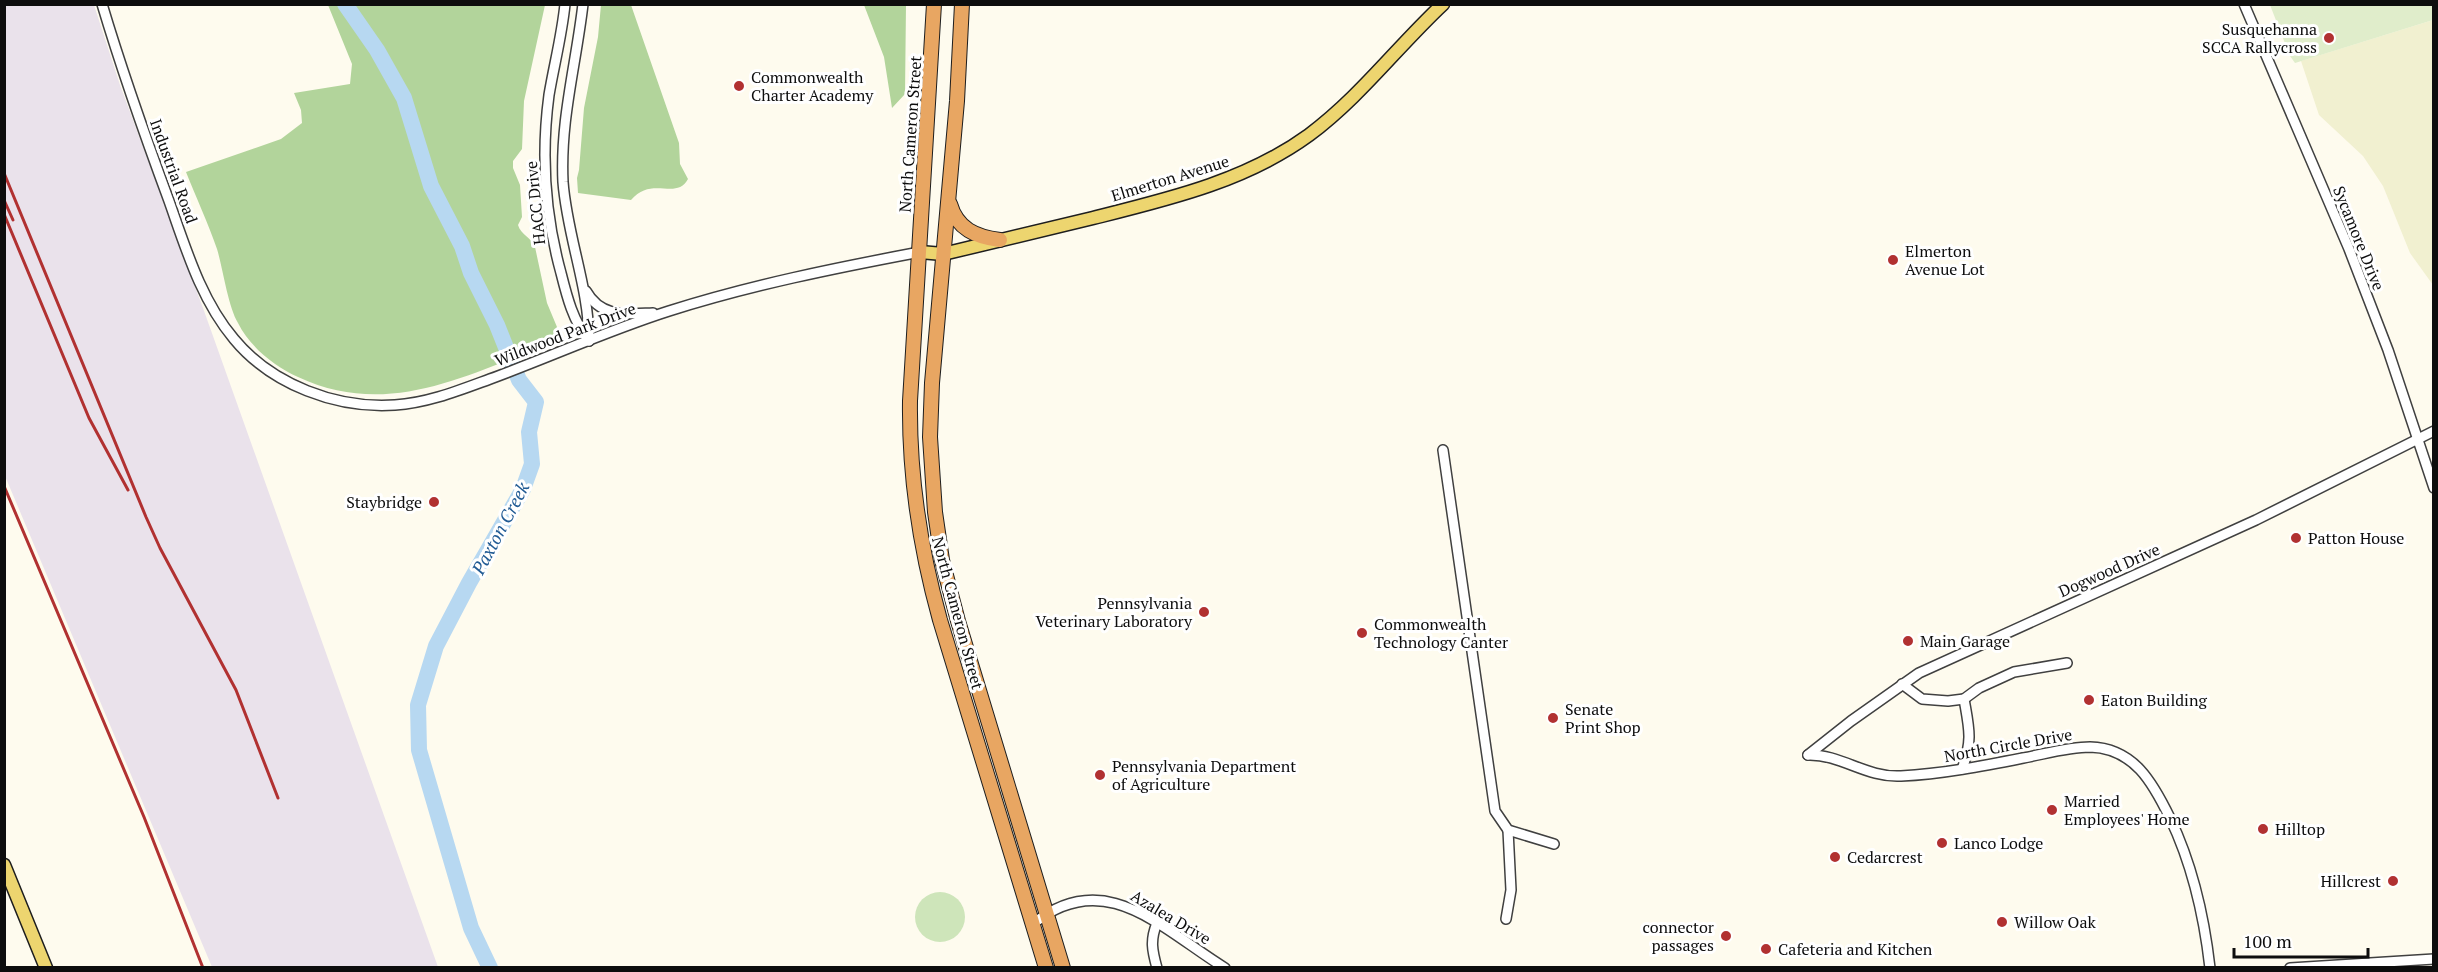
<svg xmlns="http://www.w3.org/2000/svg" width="2438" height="972" viewBox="0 0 2438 972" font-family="'PT Serif',serif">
<rect width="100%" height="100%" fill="#fefbee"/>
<path fill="#eae2eb" d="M 4,5 L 94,5 L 120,85 L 203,308 L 438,967 L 212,967 L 5,476 Z"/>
<path fill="#f1f0d0" d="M 2433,20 L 2433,285 L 2410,253 L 2383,186 L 2363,156 L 2319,115 L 2301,61 Z"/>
<circle fill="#cee5ba" cx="940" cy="917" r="25"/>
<g fill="#b2d49b">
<path d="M 328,5 L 545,5 L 524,101 L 522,149 L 513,161 L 513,168 L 520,185 L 522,217 L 518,225 C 521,235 531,237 535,247 L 547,303 L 557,327 L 553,336 L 556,341 C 470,373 390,420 298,377 C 274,366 250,347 238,323 C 228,306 223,269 217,249 C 208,223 196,197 186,172 L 281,139 L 302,123 L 301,110 L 294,93 L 350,84 L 352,64 Z"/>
<path d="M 601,5 L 631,5 L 679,143 L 680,164 L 688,179 C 676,201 652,175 631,200 L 578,193 L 577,178 L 579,170 L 584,108 L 598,37 Z"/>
<path d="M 864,5 L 906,5 L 905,94 L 892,108 L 884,57 Z"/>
</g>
<path fill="#e0edcb" d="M 2270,5 L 2433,5 L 2433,20 L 2295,63 L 2290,56 Z"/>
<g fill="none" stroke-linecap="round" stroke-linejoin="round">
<path stroke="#b7d8f1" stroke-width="16" d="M 345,4 L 377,50 L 404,98 L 431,186 L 462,246 L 471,273 L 497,325 L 519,380 L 536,402 L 529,432 L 532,464 L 523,489 L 469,583 L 436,646 L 418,705 L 419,750 L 471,928 L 490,968"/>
<defs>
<g id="minor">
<path d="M 102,4 C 122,71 145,136 169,201 C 186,249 201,300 234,339 C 272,385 337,409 395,405 C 428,403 460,390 490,379 C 550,357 609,330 669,311 C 751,285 835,268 920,252"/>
<path d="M 565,4 C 562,35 554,65 549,95 C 541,155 545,215 561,273 C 567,297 573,321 589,341"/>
<path d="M 583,4 C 576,65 560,120 563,182 C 567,236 589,287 589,341"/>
<path d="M 2244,4 L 2349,249 L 2388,350 L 2434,488"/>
<path d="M 586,291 C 601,318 626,314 653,313"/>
<path d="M 1443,450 L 1495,811 L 1508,830 L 1554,844"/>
<path d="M 1902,684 L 1922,699 L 1948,701 L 1964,699 L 1979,688 L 2014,672 L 2067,663"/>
<path d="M 1808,755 L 1851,721 L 1919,673 L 2256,520 L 2434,431"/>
<path d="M 1808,755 C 1841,754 1866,778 1901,776 C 1942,774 1983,766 2023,758 C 2045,754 2068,747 2090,747 C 2134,748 2153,783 2170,818 C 2193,866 2204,915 2210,968"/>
<path d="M 1962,769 C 1973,740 1969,728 1964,699"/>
<path d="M 1506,919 L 1511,890 L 1508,830"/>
<path d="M 1157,923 C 1150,940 1152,950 1157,968"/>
<path d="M 1033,924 C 1105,865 1163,930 1225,968"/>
<path d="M 2290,968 L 2434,959"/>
</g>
<g id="major">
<path d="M 920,252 L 943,254 C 993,242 1043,230 1093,218 C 1169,199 1246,181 1309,135 C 1360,97 1397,47 1443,4"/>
<path d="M 4,865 L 46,968"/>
</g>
<g id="highway">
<path d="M 934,4 L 910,401 C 909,476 920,548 940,620 L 1046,968"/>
<path d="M 962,4 L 957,101 L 932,383 L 930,437 L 935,512 L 942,560 L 958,621 L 1063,968"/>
<path d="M 950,204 C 957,229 976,237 1000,240"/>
</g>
</defs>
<use href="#minor" stroke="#404040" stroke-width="12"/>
<use href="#major" stroke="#1e1e1e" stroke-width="15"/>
<use href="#highway" stroke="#1e1e1e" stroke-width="16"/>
<use href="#minor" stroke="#fff" stroke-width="9"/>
<use href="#major" stroke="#edd56f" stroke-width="12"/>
<use href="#highway" stroke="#e8a662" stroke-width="14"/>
<g stroke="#b13131" stroke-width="3">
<path d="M 4,173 L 146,517 L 160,548 L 236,690 L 278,798"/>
<path d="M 4,200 L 13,220"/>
<path d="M 4,214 L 89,418 L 128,490"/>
<path d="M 4,486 L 144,817 L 203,968"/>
</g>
</g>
<g fill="#b13131" stroke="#fff" stroke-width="2">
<circle cx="2329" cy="38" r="6"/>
<circle cx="739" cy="86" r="6"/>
<circle cx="1893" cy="260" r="6"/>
<circle cx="434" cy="502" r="6"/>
<circle cx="2296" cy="538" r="6"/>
<circle cx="1204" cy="612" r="6"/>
<circle cx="1362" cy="633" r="6"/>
<circle cx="1908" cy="641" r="6"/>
<circle cx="2089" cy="700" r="6"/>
<circle cx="1553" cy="718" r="6"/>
<circle cx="1100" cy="775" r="6"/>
<circle cx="2052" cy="810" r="6"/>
<circle cx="2263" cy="829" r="6"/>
<circle cx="1942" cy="843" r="6"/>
<circle cx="1835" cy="857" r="6"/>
<circle cx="2393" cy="881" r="6"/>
<circle cx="2002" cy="922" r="6"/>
<circle cx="1726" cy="936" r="6"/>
<circle cx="1766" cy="949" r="6"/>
</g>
<g text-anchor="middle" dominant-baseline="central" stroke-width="6" stroke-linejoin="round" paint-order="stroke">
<g font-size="16" fill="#0d0d0d" stroke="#fff" text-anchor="start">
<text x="2317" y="29" text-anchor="end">Susquehanna<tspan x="2317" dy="18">SCCA Rallycross</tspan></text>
<text x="751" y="77">Commonwealth<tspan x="751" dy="18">Charter Academy</tspan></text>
<text x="1905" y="251">Elmerton<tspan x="1905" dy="18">Avenue Lot</tspan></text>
<text x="422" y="502" text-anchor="end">Staybridge</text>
<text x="2308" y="538">Patton House</text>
<text x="1192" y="603" text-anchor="end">Pennsylvania<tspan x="1192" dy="18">Veterinary Laboratory</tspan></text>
<text x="1374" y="624">Commonwealth<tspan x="1374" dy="18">Technology Canter</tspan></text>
<text x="1920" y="641">Main Garage</text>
<text x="2101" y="700">Eaton Building</text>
<text x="1565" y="709">Senate<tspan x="1565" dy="18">Print Shop</tspan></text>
<text x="1112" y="766">Pennsylvania Department<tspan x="1112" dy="18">of Agriculture</tspan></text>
<text x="2064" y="801">Married<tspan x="2064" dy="18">Employees' Home</tspan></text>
<text x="2275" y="829">Hilltop</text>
<text x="1954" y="843">Lanco Lodge</text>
<text x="1847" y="857">Cedarcrest</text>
<text x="2381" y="881" text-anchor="end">Hillcrest</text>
<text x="2014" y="922">Willow Oak</text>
<text x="1714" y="927" text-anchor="end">connector<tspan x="1714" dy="18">passages</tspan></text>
<text x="1778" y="949">Cafeteria and Kitchen</text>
</g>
<g font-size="16" fill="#0d0d0d" stroke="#fff">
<text transform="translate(910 134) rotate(-86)">North Cameron Street</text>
<text transform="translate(174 171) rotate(70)">Industrial Road</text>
<text transform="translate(1170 178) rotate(-17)">Elmerton Avenue</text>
<text transform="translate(535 203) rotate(-96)">HACC Drive</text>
<text transform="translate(2359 238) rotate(68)">Sycamore Drive</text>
<text transform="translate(565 334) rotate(-21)">Wildwood Park Drive</text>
<text transform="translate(2109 570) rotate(-24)">Dogwood Drive</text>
<text transform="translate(958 613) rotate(75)">North Cameron Street</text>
<text transform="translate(2008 745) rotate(-10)">North Circle Drive</text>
<text transform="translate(1171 917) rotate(31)">Azalea Drive</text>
</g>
<g font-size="18" font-style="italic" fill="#215b94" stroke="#fff">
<text transform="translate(500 528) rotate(-62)">Paxton Creek</text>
</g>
</g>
<rect width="2438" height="972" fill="none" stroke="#0d0d0d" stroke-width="12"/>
<path d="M2234 948v9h134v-9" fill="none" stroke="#0d0d0d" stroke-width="3"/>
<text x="2243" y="948" font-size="18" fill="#0d0d0d" stroke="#ffffff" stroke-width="4.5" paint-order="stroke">100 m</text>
</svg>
